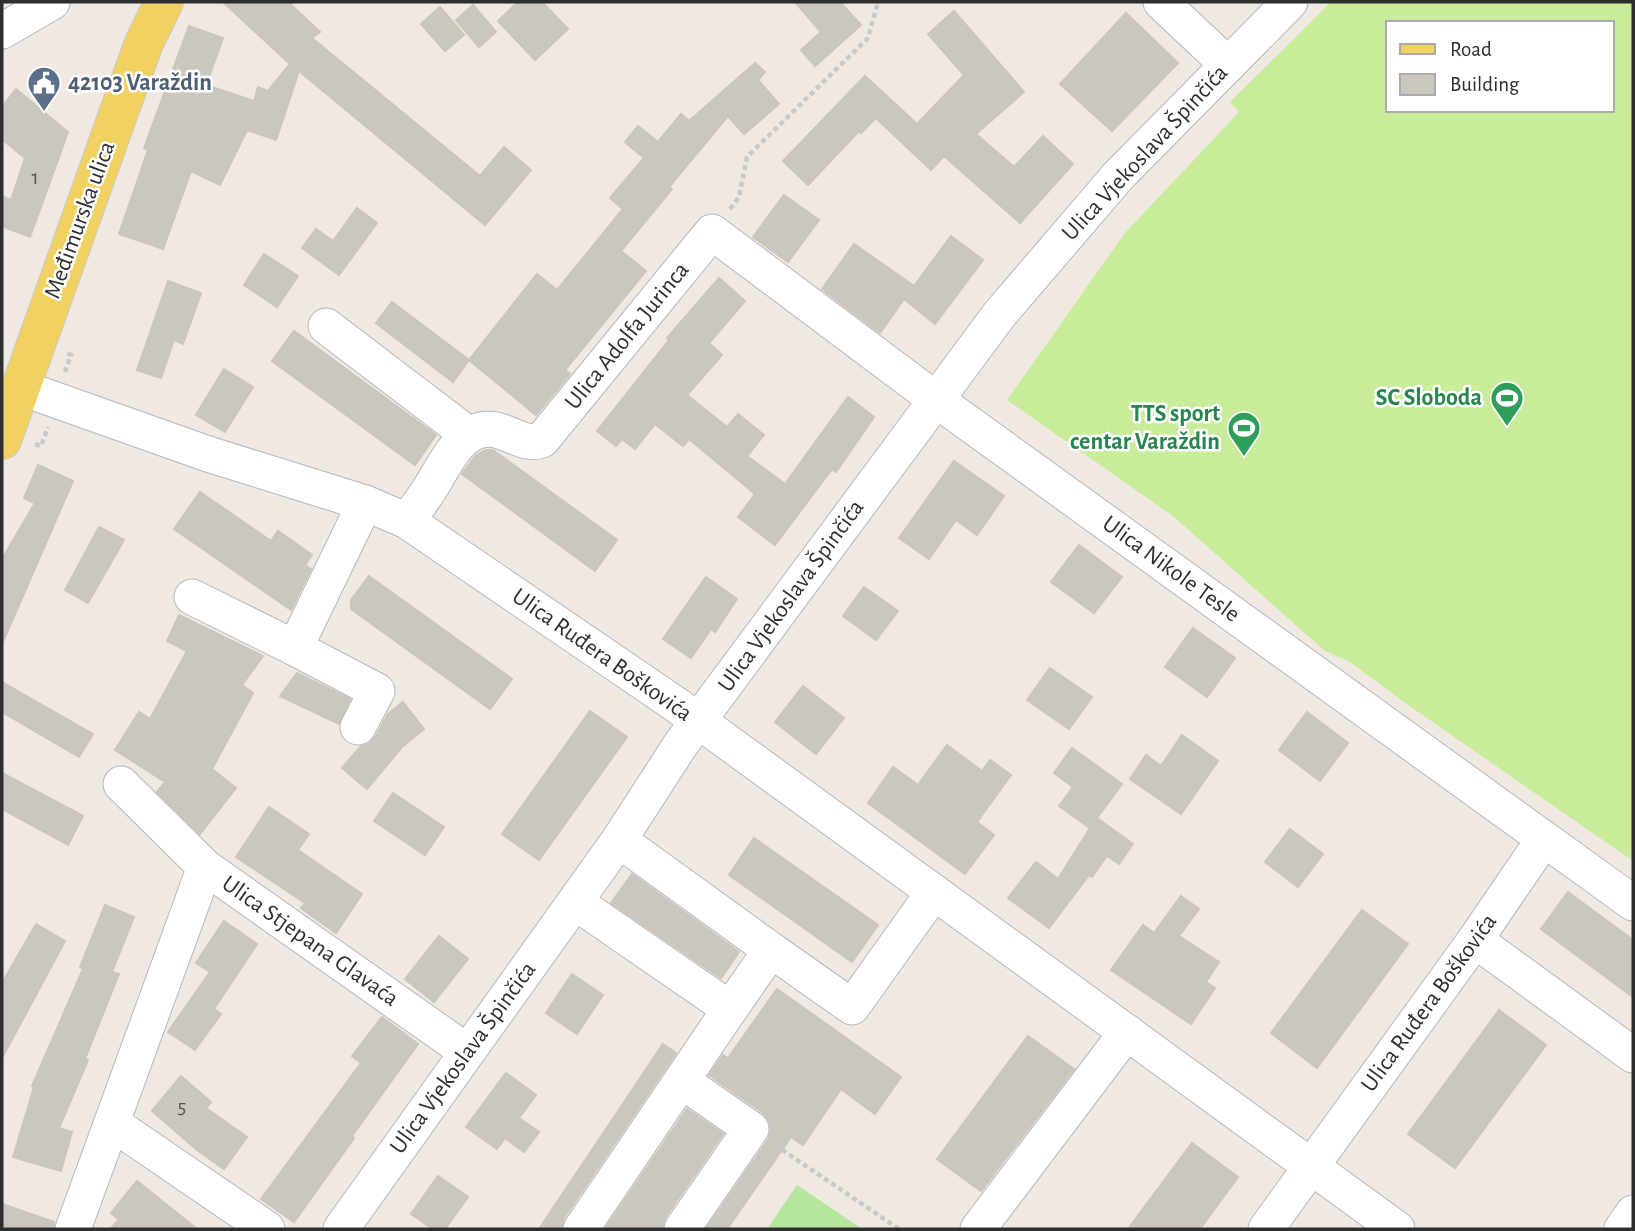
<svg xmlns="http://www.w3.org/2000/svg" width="1635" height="1231" viewBox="0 0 1635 1231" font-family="'Alegreya Sans',sans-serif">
<rect width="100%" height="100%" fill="#efe9e1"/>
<path fill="#b6e59e" d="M 797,1185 L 862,1229 L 767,1229 Z"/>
<path fill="#c9ec9a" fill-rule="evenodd" d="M 1331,2 L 1633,2 L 1633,861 L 1411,707 L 1350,662 L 1325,651 L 1173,516 L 1007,400 L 1125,233 L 1239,112 L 1230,102 ZM 1388,23 L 1612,23 L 1612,110 L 1388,110 Z"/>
<g fill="#cbc7bf" stroke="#cbc5ba" stroke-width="2">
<path d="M 223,2 L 288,2 L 320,32 L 312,38 L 480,176 L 504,147 L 531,170 L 485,225 L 299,71 L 276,140 L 247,130 L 220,185 L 191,171 L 163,249 L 119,234 L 148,150 L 144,148 L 189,26 L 223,38 L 206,85 L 254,101 L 258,87 L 268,91 L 290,64 Z"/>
<path d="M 518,2 L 542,2 L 568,29 L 535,60 L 498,21 Z"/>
<path d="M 795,2 L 840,2 L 861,25 L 815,66 L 801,50 L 821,32 Z"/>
<path d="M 473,5 L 496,32 L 479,47 L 456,20 Z"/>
<path d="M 440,7 L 464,35 L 445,51 L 421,24 Z"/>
<path d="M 954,11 L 1024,92 L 976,134 L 1014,167 L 1043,136 L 1073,164 L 1020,223 L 944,156 L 931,170 L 876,118 L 861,133 L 859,131 L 808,185 L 783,161 L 865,76 L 917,124 L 964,75 L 928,34 Z"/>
<path d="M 1126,13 L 1178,63 L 1112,131 L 1060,84 Z"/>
<path d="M 755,63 L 765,72 L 758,80 L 779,104 L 744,134 L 728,116 L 669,187 L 672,189 L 621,251 L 646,271 L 565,370 L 570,374 L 536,415 L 469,360 L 537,274 L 557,290 L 623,209 L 610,198 L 644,158 L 625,142 L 638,126 L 658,142 L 681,114 L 689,121 Z"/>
<path d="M 16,89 L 68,132 L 30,237 L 2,226 L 2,196 L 11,200 L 25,158 L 2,139 L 2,107 Z"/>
<path d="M 784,195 L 819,220 L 788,262 L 753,237 Z"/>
<path d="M 357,208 L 377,223 L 339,275 L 302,248 L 316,229 L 333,241 Z"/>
<path d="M 951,236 L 983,260 L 935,324 L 904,299 L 880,333 L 822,289 L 854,244 L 914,286 Z"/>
<path d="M 264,254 L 298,276 L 277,307 L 244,285 Z"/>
<path d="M 719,278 L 745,301 L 709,343 L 722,355 L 687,395 L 727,427 L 738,414 L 764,435 L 747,456 L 785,484 L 848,397 L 874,417 L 836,472 L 832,469 L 775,545 L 738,517 L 755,494 L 689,439 L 683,446 L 655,424 L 635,449 L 622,439 L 616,446 L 597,431 L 669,340 L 667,338 Z"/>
<path d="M 168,281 L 201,293 L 183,344 L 174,340 L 161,378 L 137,370 Z"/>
<path d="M 392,302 L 469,360 L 453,382 L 376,323 Z"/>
<path d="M 294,331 L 436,435 L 415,465 L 272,361 Z"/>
<path d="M 224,369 L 253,387 L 225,432 L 196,415 Z"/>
<path d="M 486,450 L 493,450 L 617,540 L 595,571 L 462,474 L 476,455 Z"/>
<path d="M 954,461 L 1004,496 L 977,535 L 956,520 L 929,559 L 899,538 Z"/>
<path d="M 38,465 L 73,481 L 2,644 L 2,559 L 35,503 L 24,498 Z"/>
<path d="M 200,492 L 271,541 L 278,531 L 312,555 L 305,565 L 311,569 L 291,610 L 174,529 Z"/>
<path d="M 99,527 L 124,540 L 88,603 L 65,590 Z"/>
<path d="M 1079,545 L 1122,577 L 1094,613 L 1051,582 Z"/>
<path d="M 369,576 L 512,679 L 490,709 L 351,609 L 351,600 Z"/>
<path d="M 706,577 L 737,599 L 715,632 L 711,629 L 691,658 L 663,639 Z"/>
<path d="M 864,587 L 898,611 L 876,640 L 843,616 Z"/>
<path d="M 179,615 L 263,656 L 242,685 L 253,693 L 212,769 L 236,788 L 200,834 L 157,792 L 165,782 L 115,750 L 139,712 L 150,719 L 187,651 L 167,641 Z"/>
<path d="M 1193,628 L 1235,658 L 1207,697 L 1165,667 Z"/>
<path d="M 1050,668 L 1092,697 L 1069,729 L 1027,700 Z"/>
<path d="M 297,673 L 350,699 L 339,724 L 280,696 Z"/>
<path d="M 2,682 L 93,734 L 79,757 L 2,712 Z"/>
<path d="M 803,686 L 844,718 L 816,754 L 775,722 Z"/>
<path d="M 403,702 L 424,729 L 402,747 L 367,789 L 342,768 L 360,747 L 369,744 L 376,736 L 388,714 Z"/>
<path d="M 590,711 L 627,737 L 539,860 L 502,834 Z"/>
<path d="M 1307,712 L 1348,743 L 1320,781 L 1279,750 Z"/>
<path d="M 1182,735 L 1218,761 L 1181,814 L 1130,779 L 1146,755 L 1161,766 Z"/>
<path d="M 947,745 L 982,771 L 990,760 L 1011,775 L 977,822 L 994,835 L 965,874 L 868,803 L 893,767 L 918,785 Z"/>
<path d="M 1072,748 L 1122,784 L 1097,818 L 1133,844 L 1119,864 L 1107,856 L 1092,877 L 1089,875 L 1049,928 L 1008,898 L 1036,862 L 1058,879 L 1090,828 L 1059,806 L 1073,787 L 1054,773 Z"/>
<path d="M 2,773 L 83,816 L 68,845 L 2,809 Z"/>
<path d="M 393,793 L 444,827 L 425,855 L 374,821 Z"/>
<path d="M 269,807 L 309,834 L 298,850 L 362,894 L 336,933 L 301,908 L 305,903 L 236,857 Z"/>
<path d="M 1290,829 L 1323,854 L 1298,887 L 1265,862 Z"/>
<path d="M 754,838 L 878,925 L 852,962 L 729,875 Z"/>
<path d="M 632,874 L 739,952 L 721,978 L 611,903 Z"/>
<path d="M 1568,892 L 1633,940 L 1633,997 L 1541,929 Z"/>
<path d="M 1181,896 L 1199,909 L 1179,936 L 1219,962 L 1206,982 L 1215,988 L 1191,1024 L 1111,970 L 1143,925 L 1154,933 Z"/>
<path d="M 105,905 L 134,917 L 112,972 L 119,974 L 85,1059 L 88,1060 L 59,1128 L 72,1132 L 61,1171 L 13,1157 L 34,1087 L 32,1086 L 83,969 L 80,967 Z"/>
<path d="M 1362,910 L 1408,944 L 1317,1068 L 1271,1033 Z"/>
<path d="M 224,921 L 257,944 L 214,1009 L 221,1014 L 195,1050 L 168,1032 L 210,972 L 196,963 Z"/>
<path d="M 36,924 L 65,941 L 2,1058 L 2,983 Z"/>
<path d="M 439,936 L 468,959 L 434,1002 L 405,979 Z"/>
<path d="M 572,974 L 603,995 L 577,1034 L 546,1013 Z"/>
<path d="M 777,989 L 901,1077 L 875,1114 L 841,1089 L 803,1145 L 791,1137 L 727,1229 L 706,1229 L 768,1140 L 771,1130 L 769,1120 L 762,1112 L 709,1075 L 723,1055 L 728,1058 Z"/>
<path d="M 1499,1010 L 1546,1045 L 1455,1168 L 1408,1134 Z"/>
<path d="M 382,1017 L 418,1044 L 352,1136 L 354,1138 L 294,1222 L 261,1199 L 361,1063 L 352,1056 Z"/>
<path d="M 1028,1036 L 1074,1069 L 981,1191 L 937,1159 Z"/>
<path d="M 663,1044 L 676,1053 L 564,1218 L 561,1229 L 539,1229 Z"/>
<path d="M 506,1073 L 536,1095 L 519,1118 L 539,1132 L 524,1152 L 505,1138 L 497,1149 L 466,1127 Z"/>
<path d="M 181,1076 L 211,1102 L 206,1108 L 247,1137 L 224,1169 L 197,1150 L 152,1111 Z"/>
<path d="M 687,1109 L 723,1134 L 665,1218 L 662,1229 L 605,1229 Z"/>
<path d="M 1192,1143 L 1238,1177 L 1200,1229 L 1128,1229 Z"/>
<path d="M 438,1176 L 468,1197 L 445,1229 L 433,1229 L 411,1214 Z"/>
<path d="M 137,1181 L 197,1229 L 110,1229 L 119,1220 L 111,1213 Z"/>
<path d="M 2,1204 L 54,1222 L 53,1229 L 2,1229 Z"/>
</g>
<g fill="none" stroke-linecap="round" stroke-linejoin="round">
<defs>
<g id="minor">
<path d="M 1161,2 L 1228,65"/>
<path d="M 2,31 L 52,2"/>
<path d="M 326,326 L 469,435"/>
<path d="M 19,387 L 208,454 L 365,503 L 407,521 L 678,706 L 1397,1229"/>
<path d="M 407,521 C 414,511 422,501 429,490 C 445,466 460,423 496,430 C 513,434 526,446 542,440 L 712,232 L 935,399 L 1633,903"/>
<path d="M 192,597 L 295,648 L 365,503"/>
<path d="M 295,648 L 377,691 L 358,727"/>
<path d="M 121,784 L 205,867"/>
<path d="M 619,840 L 771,950"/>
<path d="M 575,902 L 730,1009 L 581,1229"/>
<path d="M 1475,940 L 1633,1055"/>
<path d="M 730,1009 L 771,950 L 852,1007 L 934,892"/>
<path d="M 682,1081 L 751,1129 L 682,1229"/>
<path d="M 112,1123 L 267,1229"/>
<path d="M 73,1229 L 205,867 L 466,1051"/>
<path d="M 341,1229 L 619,840 L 681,744 L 999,315 L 1118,176 L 1290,2"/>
<path d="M 978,1229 L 1127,1032"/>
<path d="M 1266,1229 L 1475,940 L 1544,839"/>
<path d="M 1622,1229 L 1633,1213"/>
</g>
<path id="major" d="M 2,440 L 115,123 L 144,43 L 164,2"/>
</defs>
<use href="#minor" stroke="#b4b7c1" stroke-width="37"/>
<use href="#major" stroke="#c9c9c9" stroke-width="40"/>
<g stroke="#c9c9c9" stroke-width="4.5" stroke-dasharray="5 3.5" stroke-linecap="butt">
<path d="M 730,209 L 739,197 L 747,157 L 868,38 L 878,2"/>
<path d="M 65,372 L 71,355 L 66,353"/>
<path d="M 35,444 L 41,446 L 48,427"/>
<path d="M 775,1145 L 899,1229"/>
</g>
<use href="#minor" stroke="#fff" stroke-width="35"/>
<use href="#major" stroke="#f2d163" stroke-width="38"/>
</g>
<defs>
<symbol id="civic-pin" viewBox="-11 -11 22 30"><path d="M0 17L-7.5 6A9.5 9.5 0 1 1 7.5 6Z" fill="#5c6f8a" stroke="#fff"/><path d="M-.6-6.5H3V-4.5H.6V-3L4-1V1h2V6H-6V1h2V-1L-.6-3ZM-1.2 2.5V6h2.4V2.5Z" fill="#fff"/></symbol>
<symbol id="stadium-pin" viewBox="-11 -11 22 30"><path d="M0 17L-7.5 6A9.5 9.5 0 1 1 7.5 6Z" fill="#2e9e5b" stroke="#fff"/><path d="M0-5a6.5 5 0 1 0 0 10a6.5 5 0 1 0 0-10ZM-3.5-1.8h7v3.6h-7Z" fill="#fff"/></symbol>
</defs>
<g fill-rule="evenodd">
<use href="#civic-pin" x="25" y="64" width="38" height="52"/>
<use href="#stadium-pin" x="1488" y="379" width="38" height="52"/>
<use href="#stadium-pin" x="1225" y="409" width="38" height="52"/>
</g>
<g text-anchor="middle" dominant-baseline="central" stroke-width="5" stroke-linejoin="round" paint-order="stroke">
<g font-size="21" fill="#555452">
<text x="35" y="177">1</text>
<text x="182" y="1106">5</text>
</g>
<g font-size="24" font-weight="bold" fill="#4e5e75" stroke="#fff" text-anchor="start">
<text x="68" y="83">42103 Varaždin</text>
</g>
<g font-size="24" fill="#2e2e2e" stroke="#fff">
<text transform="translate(1145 153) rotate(-47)">Ulica Vjekoslava Špinčića</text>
<text transform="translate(80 220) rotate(-70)">Međimurska ulica</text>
<text transform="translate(627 336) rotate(-51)">Ulica Adolfa Jurinca</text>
<text transform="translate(1171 569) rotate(36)">Ulica Nikole Tesle</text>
<text transform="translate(791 596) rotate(-54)">Ulica Vjekoslava Špinčića</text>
<text transform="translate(602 655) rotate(35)">Ulica Ruđera Boškovića</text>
<text transform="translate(310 941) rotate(35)">Ulica Stjepana Glavaća</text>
<text transform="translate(1429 1003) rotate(-54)">Ulica Ruđera Boškovića</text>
<text transform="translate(463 1058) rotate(-54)">Ulica Vjekoslava Špinčića</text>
</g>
<g font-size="24" font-weight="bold" fill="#27864d" stroke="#fff" text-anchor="end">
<text x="1482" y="398">SC Sloboda</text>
<text x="1220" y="414">TTS sport<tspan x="1220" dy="28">centar Varaždin</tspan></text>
</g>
</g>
<rect width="1635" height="1231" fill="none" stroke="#2e2e2e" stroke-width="7"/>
<rect x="1386" y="21" width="228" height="91" fill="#ffffff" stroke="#ababab" stroke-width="2"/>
<rect x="1400" y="44" width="35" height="10" fill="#f2d163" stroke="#ababab" stroke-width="2"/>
<text x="1450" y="56" font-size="21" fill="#2e2e2e">Road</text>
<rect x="1400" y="74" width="35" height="21" fill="#cbc7bf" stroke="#ababab" stroke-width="2"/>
<text x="1450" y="91" font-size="21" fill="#2e2e2e">Building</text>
</svg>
